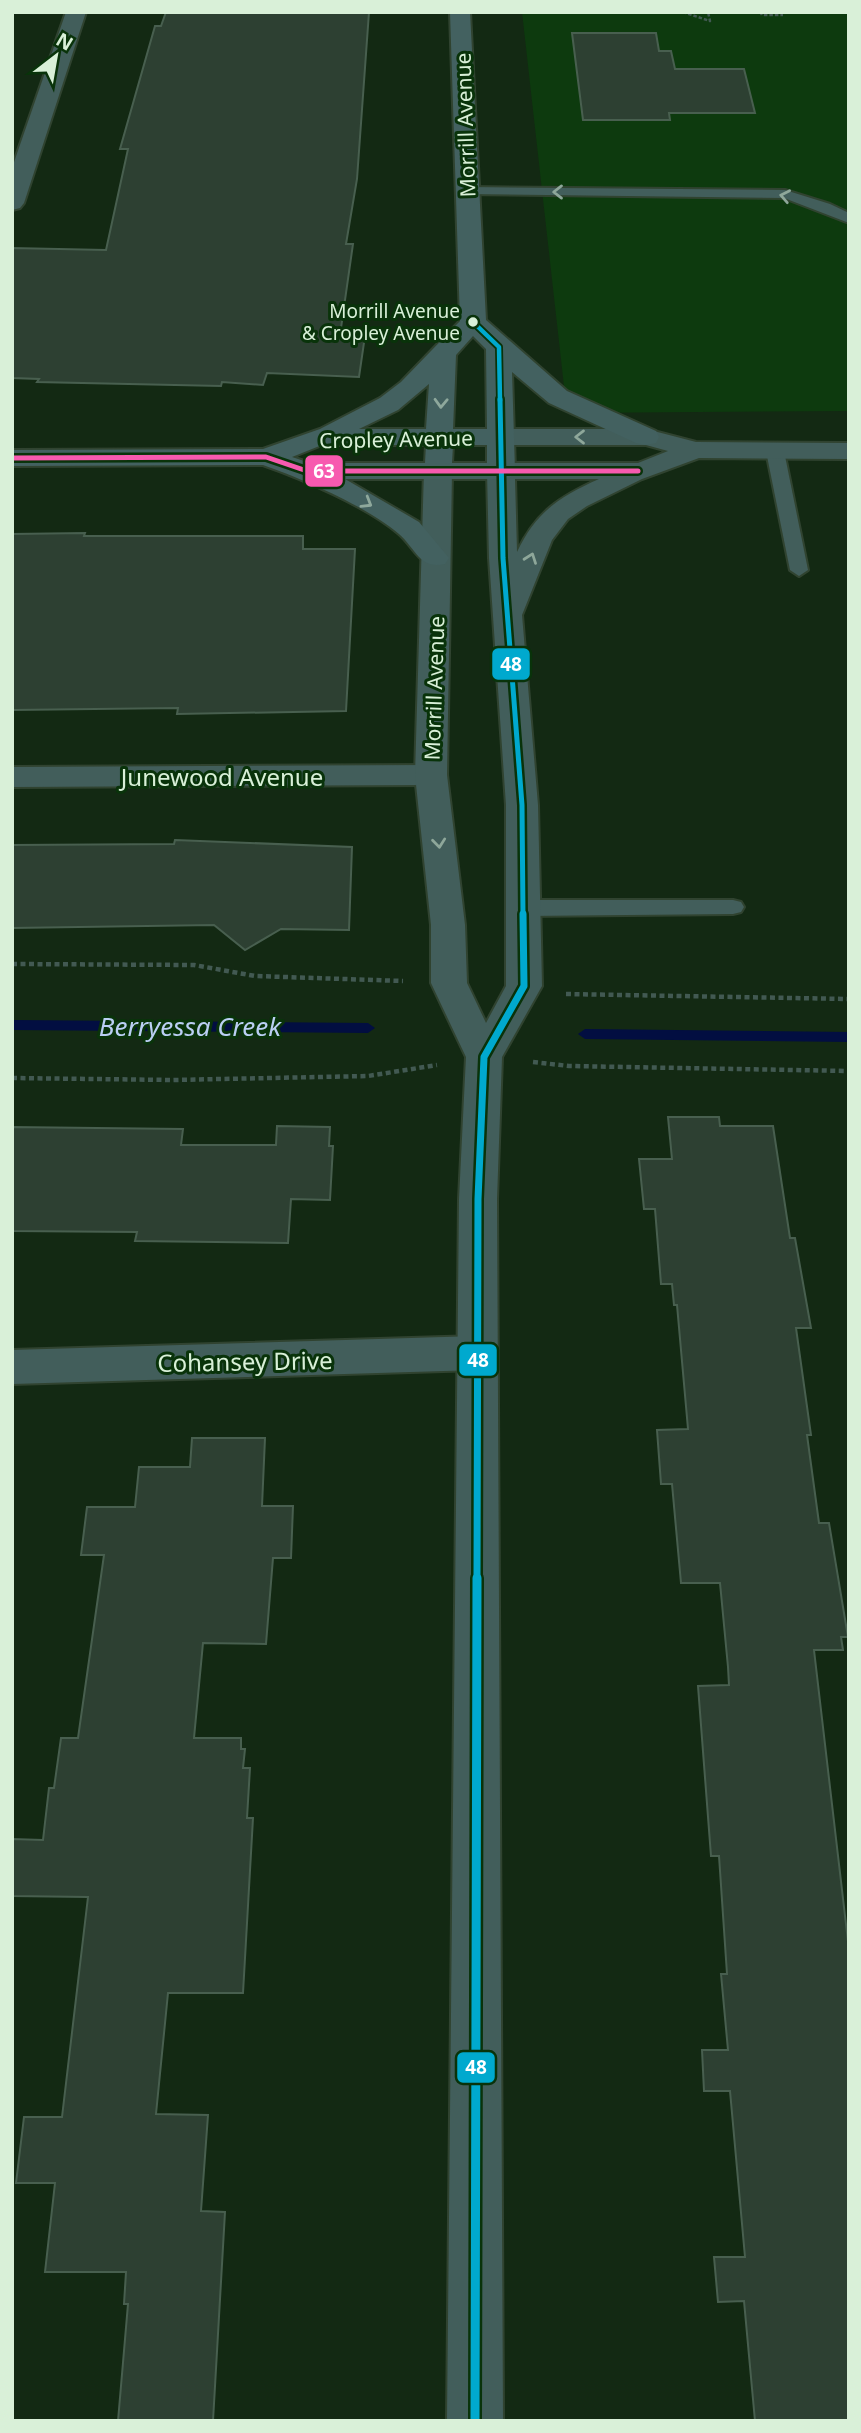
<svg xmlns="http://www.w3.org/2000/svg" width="861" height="2433" viewBox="0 0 861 2433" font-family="'Noto Sans',sans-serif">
<rect width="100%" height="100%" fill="#132913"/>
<path fill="#0d3a0e" d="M 522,12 L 849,12 L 849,411 L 567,413 Z"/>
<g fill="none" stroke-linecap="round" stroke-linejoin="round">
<g fill="#020e41" fill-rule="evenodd">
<path d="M 12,1020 L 368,1023 L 375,1028 L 368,1033 L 12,1030 Z"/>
<path d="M 585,1029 L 849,1032 L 849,1042 L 585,1039 L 578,1034 Z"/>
</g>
</g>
<g fill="#2d4032" stroke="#485f4f" stroke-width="2">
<path d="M 166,12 L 369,12 L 357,179 L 346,244 L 353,244 L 341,328 L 366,329 L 359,377 L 267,373 L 263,385 L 222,382 L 221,386 L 37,382 L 39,379 L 12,378 L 12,248 L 106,250 L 128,149 L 120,149 L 155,26 L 161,26 Z"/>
<path d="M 572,33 L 656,33 L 659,51 L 671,51 L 675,69 L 744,69 L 755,113 L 669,113 L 670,120 L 583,120 Z"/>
<path d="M 85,533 L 84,536 L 303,536 L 303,549 L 355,549 L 346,711 L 177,714 L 178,708 L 12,710 L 12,534 Z"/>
<path d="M 175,840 L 352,847 L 349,930 L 281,929 L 245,950 L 214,925 L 12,928 L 12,845 L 174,844 Z"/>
<path d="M 668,1117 L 719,1117 L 720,1126 L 773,1126 L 790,1238 L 795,1238 L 811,1328 L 796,1328 L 811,1435 L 807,1435 L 819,1523 L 829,1523 L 848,1637 L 841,1637 L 843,1650 L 814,1650 L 849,1950 L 849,2421 L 755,2421 L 744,2301 L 718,2302 L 714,2257 L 745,2257 L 730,2091 L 704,2091 L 702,2050 L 728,2050 L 721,1974 L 727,1974 L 719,1856 L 711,1856 L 698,1686 L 729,1685 L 728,1667 L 720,1583 L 681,1583 L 672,1484 L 661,1484 L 657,1430 L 688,1429 L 677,1305 L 674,1305 L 672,1284 L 661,1284 L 655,1209 L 644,1209 L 639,1159 L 672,1159 Z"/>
<path d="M 277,1126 L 330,1127 L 329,1146 L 333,1146 L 330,1200 L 291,1199 L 288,1243 L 135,1241 L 137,1232 L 12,1231 L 12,1127 L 183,1129 L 181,1145 L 276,1145 Z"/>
<path d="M 192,1438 L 265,1438 L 262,1506 L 293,1506 L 291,1558 L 273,1558 L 266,1644 L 203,1643 L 194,1738 L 241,1738 L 241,1749 L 245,1749 L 243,1768 L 250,1768 L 247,1818 L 253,1818 L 243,1993 L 168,1993 L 156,2114 L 208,2115 L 201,2211 L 225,2212 L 213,2421 L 118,2421 L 128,2304 L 124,2304 L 126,2272 L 45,2272 L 55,2183 L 16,2183 L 24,2117 L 62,2117 L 88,1897 L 12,1896 L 12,1839 L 43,1840 L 49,1788 L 54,1788 L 61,1738 L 78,1738 L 104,1555 L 81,1555 L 87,1507 L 135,1507 L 139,1467 L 190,1467 Z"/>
</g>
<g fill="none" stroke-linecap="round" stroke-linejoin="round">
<defs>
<g id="service">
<path d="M 468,187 L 785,190 L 830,204 L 849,213 L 849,223 L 784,198 L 463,194 L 461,191 L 463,188 Z"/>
<path d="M 775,446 L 784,451 L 808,570 L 799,576 L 790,570 L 766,451 Z"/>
<path d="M 523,900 L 733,900 L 741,902 L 744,907 L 741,912 L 733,914 L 523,916 L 515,913 L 512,908 L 515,903 Z"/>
</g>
<g id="minor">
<path d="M 66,12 L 86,12 L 24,203 L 20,208 L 12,210 L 12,168 Z"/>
<path d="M 431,765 L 442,768 L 447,775 L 442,782 L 431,785 L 12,787 L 12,767 Z"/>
<path d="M 477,1336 L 491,1341 L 497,1353 L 491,1365 L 477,1370 L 12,1384 L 12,1350 Z"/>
</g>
<path id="tertiary" d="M 501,429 L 646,429 L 696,442 L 849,443 L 849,459 L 699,458 L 642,479 L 587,506 L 568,519 L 552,540 L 522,615 L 538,805 L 542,986 L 502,1057 L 497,1199 L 503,2421 L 447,2421 L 459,1199 L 466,1057 L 431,983 L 431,925 L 415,775 L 424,471 L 428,465 L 438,463 L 448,465 L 452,471 L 447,775 L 465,925 L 467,983 L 486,1023 L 506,986 L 506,805 L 489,558 L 487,471 L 491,465 L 501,463 L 638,463 L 668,451 L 646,445 L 501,445 L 491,443 L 488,437 L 491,431 ZM 515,479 L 599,479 C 559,497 536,512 517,552 Z"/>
<path id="secondary" d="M 450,12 L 470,12 L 486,320 L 567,391 L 656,431 L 659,437 L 656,443 L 646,445 L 636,443 L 549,403 L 512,372 L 515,471 L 511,477 L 501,479 L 345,479 L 419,522 L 449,558 L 445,564 C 420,570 416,549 399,534 C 368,507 303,479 263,465 L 12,466 L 12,450 L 263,449 L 320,429 L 380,398 L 401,382 L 460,321 ZM 473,336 L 486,349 L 487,429 L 453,429 L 456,355 ZM 429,384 L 426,429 L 359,429 L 398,410 ZM 322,445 L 426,445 L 425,463 L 310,463 L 292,457 ZM 453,445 L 487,445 L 487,463 L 452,463 Z"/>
</defs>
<use href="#service" stroke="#304330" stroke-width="4"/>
<use href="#minor" stroke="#304330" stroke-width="4"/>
<use href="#tertiary" stroke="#304330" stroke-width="4"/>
<use href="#secondary" stroke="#304330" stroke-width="4"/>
<g stroke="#425952" stroke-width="2.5" stroke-dasharray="3.5 2" stroke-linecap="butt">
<path d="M 683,12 L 710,21 L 708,12"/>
<path d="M 760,12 L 762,15 L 783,15"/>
</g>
<g stroke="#425952" stroke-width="4.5" stroke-dasharray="5 3.5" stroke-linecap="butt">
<path d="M 12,964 L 194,965 L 255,976 L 403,981"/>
<path d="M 566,994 L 849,999"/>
<path d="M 533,1062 L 569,1066 L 849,1071"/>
<path d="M 12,1078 L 173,1080 L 368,1076 L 437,1065"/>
</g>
<use href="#service" fill="#425e5b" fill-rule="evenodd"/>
<use href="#minor" fill="#425e5b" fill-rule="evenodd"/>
<use href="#tertiary" fill="#425e5b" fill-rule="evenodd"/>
<use href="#secondary" fill="#436160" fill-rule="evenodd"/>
<defs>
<path id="bus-1-far3" d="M 473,322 L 499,347 L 500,401"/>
<path id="bus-1-far2" d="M 500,399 L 503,558 L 522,805 L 523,916"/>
<path id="bus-1-far1" d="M 477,1579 L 478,1199 L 484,1057 L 524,986 L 523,914"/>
<path id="bus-1" d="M 475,2421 L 477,1578"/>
<path id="bus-2" d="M 12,458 L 266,457 L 307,471 L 638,471"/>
</defs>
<use href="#bus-1-far3" stroke="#09330a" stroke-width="8"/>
<use href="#bus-1-far2" stroke="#09330a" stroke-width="10"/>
<use href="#bus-1-far1" stroke="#09330a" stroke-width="12"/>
<use href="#bus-1" stroke="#09330a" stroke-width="14"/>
<use href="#bus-2" stroke="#09330a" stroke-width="10"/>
<use href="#bus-1-far3" stroke="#00a9ce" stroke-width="4.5"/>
<use href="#bus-1-far2" stroke="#00a9ce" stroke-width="5"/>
<use href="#bus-1-far1" stroke="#00a9ce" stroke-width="7"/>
<use href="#bus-1" stroke="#00a9ce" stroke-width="9"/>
<use href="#bus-2" stroke="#f75aaf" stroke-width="5"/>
</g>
<defs><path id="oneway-chevron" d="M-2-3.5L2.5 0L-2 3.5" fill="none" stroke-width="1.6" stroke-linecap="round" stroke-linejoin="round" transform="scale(1.75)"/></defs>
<g stroke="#8ea79a">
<use href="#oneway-chevron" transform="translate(558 192) rotate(-180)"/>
<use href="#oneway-chevron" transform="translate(785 196) rotate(-169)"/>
<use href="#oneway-chevron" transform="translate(580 437) rotate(-180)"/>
<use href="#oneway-chevron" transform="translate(531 558) rotate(-70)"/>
<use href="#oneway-chevron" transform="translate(439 843) rotate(84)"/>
</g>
<g stroke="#8ea89c">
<use href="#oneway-chevron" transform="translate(441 403) rotate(92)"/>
<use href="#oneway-chevron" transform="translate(367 503) rotate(31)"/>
</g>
<circle fill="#d9f0d8" stroke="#09330a" stroke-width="2.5" cx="473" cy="322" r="6"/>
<g text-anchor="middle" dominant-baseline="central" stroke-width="6" stroke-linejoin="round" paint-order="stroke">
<g font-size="19" fill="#d9f0d8" stroke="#09330a" text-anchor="end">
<text x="460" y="311">Morrill Avenue<tspan x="460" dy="22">&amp; Cropley Avenue</tspan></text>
</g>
<g font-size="21" fill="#d9f0d8" stroke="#09330a">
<text transform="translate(465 125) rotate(-92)">Morrill Avenue</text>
<text transform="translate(396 439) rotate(-1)">Cropley Avenue</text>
<text transform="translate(434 688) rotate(-88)">Morrill Avenue</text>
</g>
<g font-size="24" fill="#d9f0d8" stroke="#09330a">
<text x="222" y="776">Junewood Avenue</text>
<text transform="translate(245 1361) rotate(-1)">Cohansey Drive</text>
</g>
<g font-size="26" font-style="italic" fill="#bbcff4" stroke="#09330a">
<text x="190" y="1026">Berryessa Creek</text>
</g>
</g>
<g stroke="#09330a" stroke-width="2.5">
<rect x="304" y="454" width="40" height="34" rx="7" fill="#f75aaf"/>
<rect x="491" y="647" width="40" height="34" rx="7" fill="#00a9ce"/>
<rect x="458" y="1343" width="40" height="34" rx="7" fill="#00a9ce"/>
<rect x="456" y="2051" width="40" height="33" rx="7" fill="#00a9ce"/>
</g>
<g font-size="19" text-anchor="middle" font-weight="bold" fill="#fff">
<text x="324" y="478">63</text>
<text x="511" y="671">48</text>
<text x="478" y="1367">48</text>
<text x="476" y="2074">48</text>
</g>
<rect width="861" height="2433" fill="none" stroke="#d9f0d8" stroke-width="28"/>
<g transform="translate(56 56) rotate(31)" stroke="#09330a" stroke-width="5" paint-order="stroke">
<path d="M0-5L12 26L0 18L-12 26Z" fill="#d9f0d8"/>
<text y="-10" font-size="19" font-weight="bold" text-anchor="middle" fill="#d9f0d8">N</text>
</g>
</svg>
